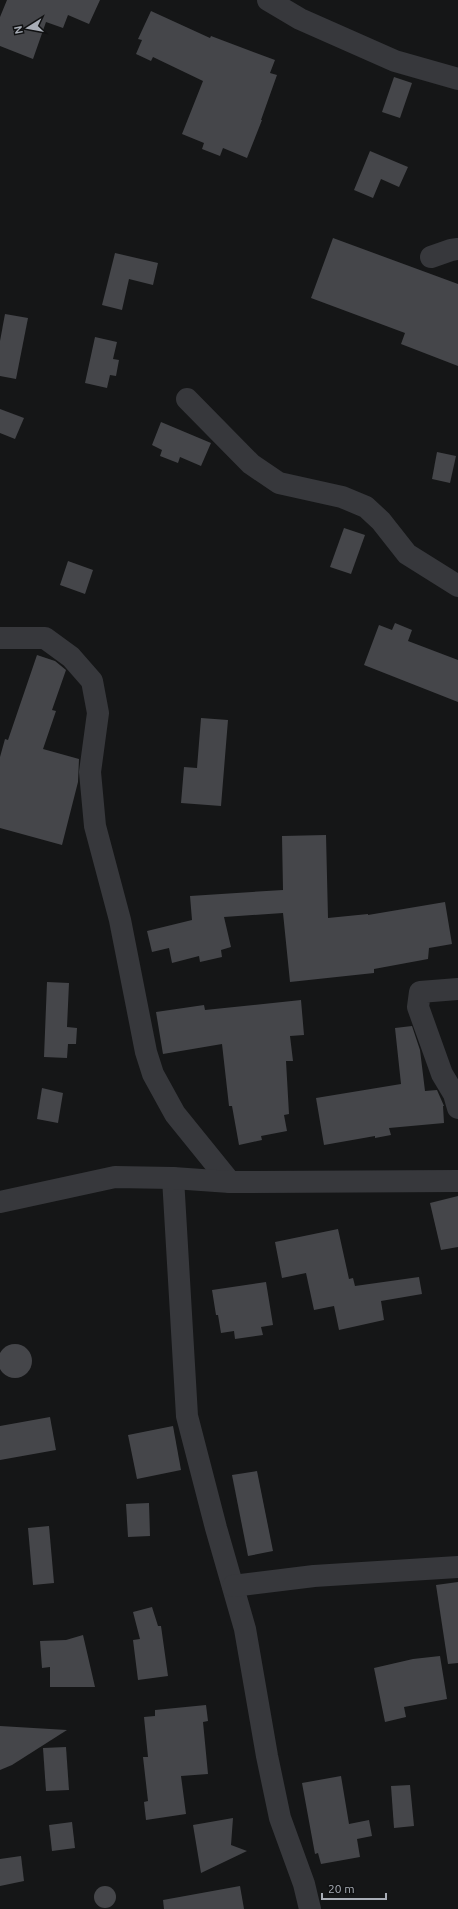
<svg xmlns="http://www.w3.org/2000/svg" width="458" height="1909" viewBox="0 0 458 1909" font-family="Ubuntu,sans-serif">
<rect width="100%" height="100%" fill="#151617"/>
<g fill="#45464a">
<path d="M 7,0 L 100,0 L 89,24 L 68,15 L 63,28 L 46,22 L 33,59 L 0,46 L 0,17 Z"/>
<path d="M 151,11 L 210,38 L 211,36 L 275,60 L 270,73 L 277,75 L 261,120 L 262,120 L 247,158 L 223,148 L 220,156 L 202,149 L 204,143 L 182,134 L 203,81 L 153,57 L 151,61 L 136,54 L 142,40 L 138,39 Z"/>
<path d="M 394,77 L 412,83 L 400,118 L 382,112 Z"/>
<path d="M 370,151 L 408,167 L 399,187 L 381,179 L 373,198 L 354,190 Z"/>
<path d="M 333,238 L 458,284 L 458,366 L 401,344 L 405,333 L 311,298 Z"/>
<path d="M 115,253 L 158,263 L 153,285 L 129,279 L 122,310 L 102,305 Z"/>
<path d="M 5,314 L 28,318 L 16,379 L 0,376 L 0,341 Z"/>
<path d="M 95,337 L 117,342 L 113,359 L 119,360 L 116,376 L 110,375 L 107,388 L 85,383 Z"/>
<path d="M 0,409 L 24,418 L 15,439 L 0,433 Z"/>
<path d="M 161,422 L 211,443 L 201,466 L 180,457 L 178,463 L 160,456 L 162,450 L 152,445 Z"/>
<path d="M 437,452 L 456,456 L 450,483 L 432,479 Z"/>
<path d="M 344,528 L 365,535 L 351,574 L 330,567 Z"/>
<path d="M 68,561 L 93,570 L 85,594 L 60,585 Z"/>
<path d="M 395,623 L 412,630 L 408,641 L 458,660 L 458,702 L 364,665 L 379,625 L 392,630 Z"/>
<path d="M 37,655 L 55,661 L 66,670 L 52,710 L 56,711 L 43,749 L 79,759 L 78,782 L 62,845 L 0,828 L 0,757 L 5,739 L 8,740 Z"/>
<path d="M 201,718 L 228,720 L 221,806 L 181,803 L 184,767 L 197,768 Z"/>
<path d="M 326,835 L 328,918 L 368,914 L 368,915 L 445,902 L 452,944 L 429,948 L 428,959 L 374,969 L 374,973 L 290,982 L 283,913 L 224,917 L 231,947 L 221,950 L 222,957 L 200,962 L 199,956 L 172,963 L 169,948 L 152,952 L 147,931 L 192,920 L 190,896 L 283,890 L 282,836 Z"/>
<path d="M 47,982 L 69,983 L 67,1027 L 77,1028 L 76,1044 L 68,1044 L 67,1058 L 44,1057 Z"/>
<path d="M 301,1000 L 304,1035 L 290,1036 L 293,1061 L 286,1061 L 289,1114 L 284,1115 L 287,1131 L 261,1136 L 262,1140 L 239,1145 L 232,1106 L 229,1106 L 222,1044 L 163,1054 L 156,1012 L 204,1005 L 205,1010 Z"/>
<path d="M 412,1026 L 420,1050 L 425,1091 L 437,1090 L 444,1106 L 443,1106 L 444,1123 L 389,1128 L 391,1135 L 375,1138 L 375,1136 L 324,1145 L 316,1098 L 401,1084 L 395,1028 Z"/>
<path d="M 42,1088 L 63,1093 L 58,1123 L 37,1119 Z"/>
<path d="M 458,1196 L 458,1247 L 441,1250 L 430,1203 Z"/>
<path d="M 338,1229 L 349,1279 L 353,1278 L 355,1286 L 419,1277 L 422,1294 L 381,1301 L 384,1320 L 339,1330 L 334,1306 L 314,1310 L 306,1273 L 282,1278 L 275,1242 Z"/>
<path d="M 266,1282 L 273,1325 L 261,1327 L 263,1335 L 235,1339 L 234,1331 L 221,1333 L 218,1315 L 216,1315 L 212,1290 Z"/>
<circle cx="15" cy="1361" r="17"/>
<path d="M 50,1417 L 56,1450 L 0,1460 L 0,1426 Z"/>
<path d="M 173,1426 L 181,1470 L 137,1479 L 128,1435 Z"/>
<path d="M 257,1471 L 273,1551 L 248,1556 L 232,1475 Z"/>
<path d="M 149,1503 L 150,1536 L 128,1537 L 126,1504 Z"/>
<path d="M 49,1526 L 54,1583 L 33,1585 L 28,1528 Z"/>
<path d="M 458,1582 L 458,1663 L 448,1664 L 436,1585 Z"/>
<path d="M 152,1607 L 158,1626 L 161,1626 L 168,1676 L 138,1680 L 133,1640 L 140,1639 L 133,1612 Z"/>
<path d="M 83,1635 L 95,1687 L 50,1687 L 50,1667 L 42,1668 L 40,1641 L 66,1640 Z"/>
<path d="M 440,1656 L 447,1699 L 404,1707 L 406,1717 L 385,1722 L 374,1668 L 413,1659 Z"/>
<path d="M 206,1705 L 208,1721 L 203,1722 L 208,1774 L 181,1776 L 186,1814 L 146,1820 L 144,1802 L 148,1801 L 143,1757 L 148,1757 L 144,1717 L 155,1716 L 155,1710 Z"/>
<path d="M 0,1726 L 67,1730 L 12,1765 L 0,1770 Z"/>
<path d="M 66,1747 L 69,1790 L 46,1791 L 43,1748 Z"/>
<path d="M 341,1776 L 349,1824 L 369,1820 L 372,1836 L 357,1839 L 360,1857 L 321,1864 L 318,1853 L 315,1854 L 302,1783 Z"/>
<path d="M 410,1785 L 414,1826 L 394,1828 L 391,1786 Z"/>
<path d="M 233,1818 L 231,1845 L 247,1851 L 201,1873 L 193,1825 Z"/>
<path d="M 72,1822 L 75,1848 L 52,1851 L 49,1825 Z"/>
<path d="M 21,1856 L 24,1881 L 0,1886 L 0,1859 Z"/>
<path d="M 240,1886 L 244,1909 L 164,1909 L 163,1900 Z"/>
<circle cx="105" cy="1897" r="11"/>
</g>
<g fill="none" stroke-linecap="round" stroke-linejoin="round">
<g stroke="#37383c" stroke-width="22">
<path d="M 268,0 L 300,19 L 395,61 L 458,79"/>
<path d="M 431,257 L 451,250 L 458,249"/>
<path d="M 187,399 L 251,464 L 279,483 L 342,497 L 366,507 L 381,521 L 407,554 L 458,586"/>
<path d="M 0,638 L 45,638 L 71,657 L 92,681 L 98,713 L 90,772 L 95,826 L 120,920 L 146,1052 L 153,1074 L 175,1114 L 230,1182"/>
<path d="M 458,989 L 420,992 L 418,1007 L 442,1074 L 454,1094 L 458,1108"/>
<path d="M 173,1178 L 187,1416 L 216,1528 L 245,1629 L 267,1756 L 280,1818 L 304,1884 L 310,1909"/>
<path d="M 0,1202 L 115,1177 L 173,1178 L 230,1182 L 458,1181"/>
<path d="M 233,1586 L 314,1576 L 458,1567"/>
</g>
</g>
<g transform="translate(28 28) rotate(259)" stroke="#101112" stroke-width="3" paint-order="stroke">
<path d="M0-3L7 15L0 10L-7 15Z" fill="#a8adb6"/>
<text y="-6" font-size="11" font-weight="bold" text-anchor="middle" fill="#a8adb6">N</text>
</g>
<path d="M322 1893v6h64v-6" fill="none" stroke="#a8adb6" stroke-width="2"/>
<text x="328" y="1893" font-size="12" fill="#a8adb6" stroke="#101112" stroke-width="3" paint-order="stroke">20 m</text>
</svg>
